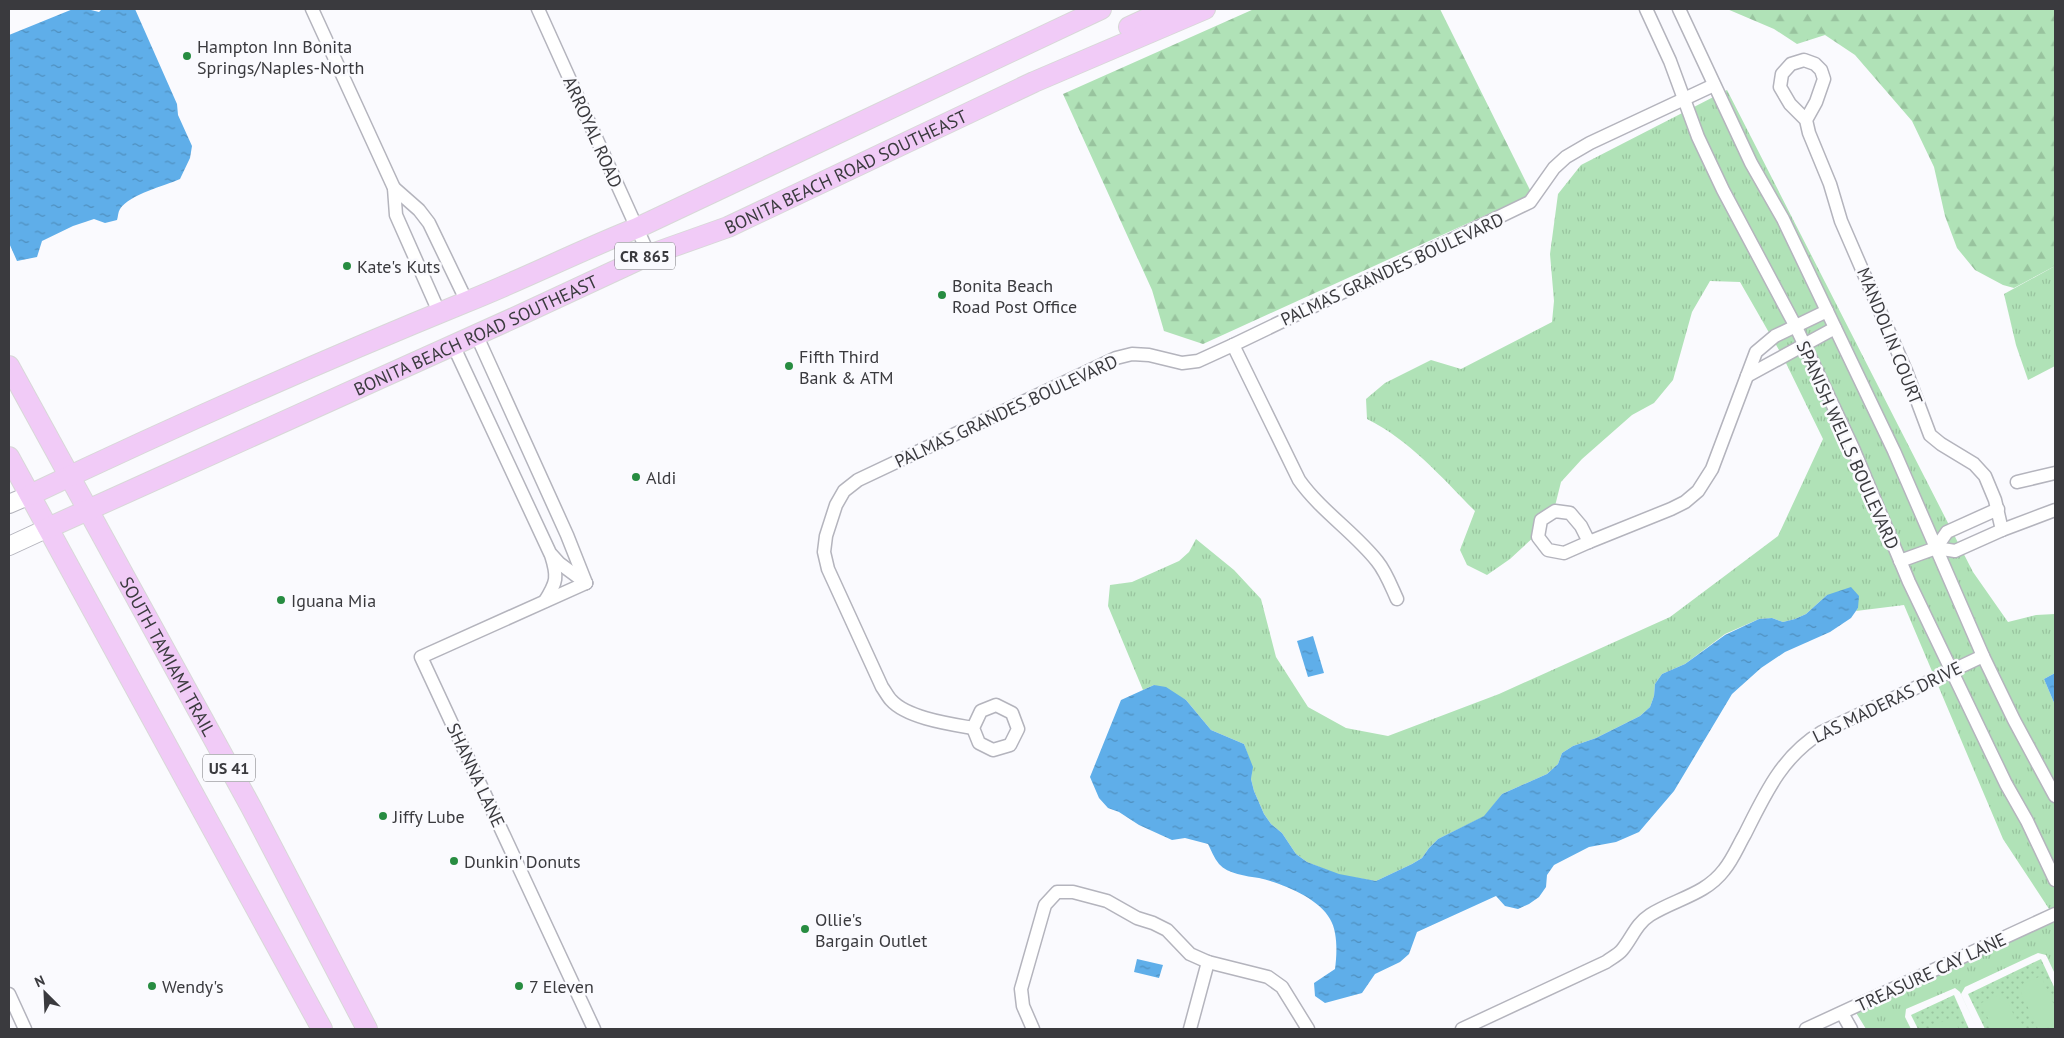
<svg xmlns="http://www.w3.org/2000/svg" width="2064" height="1038" viewBox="0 0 2064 1038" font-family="'PT Sans',sans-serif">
<defs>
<pattern id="grass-tufts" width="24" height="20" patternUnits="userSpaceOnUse" patternTransform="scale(1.25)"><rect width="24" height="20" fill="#b0e2b7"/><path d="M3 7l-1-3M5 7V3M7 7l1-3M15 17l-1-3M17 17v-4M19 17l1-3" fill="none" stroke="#98c39e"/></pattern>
<pattern id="forest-firs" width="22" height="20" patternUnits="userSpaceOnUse" patternTransform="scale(1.25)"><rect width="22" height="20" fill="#b0e2b7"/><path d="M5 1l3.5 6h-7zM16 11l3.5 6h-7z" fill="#98c39e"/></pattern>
<pattern id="park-dots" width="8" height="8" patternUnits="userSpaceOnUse" patternTransform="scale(1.25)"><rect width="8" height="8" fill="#b0e2b7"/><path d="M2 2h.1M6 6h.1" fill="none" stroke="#98c39e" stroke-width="1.8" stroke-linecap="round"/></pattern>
<pattern id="water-ripples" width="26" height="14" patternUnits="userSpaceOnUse" patternTransform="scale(1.25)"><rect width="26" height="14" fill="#5faee9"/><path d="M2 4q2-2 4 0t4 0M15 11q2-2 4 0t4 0" fill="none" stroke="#4f8fbe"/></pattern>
</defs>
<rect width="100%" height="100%" fill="#fafafe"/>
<g fill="url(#grass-tufts)">
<path d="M 1727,90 L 1973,572 L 2008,622 L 2036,615 L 2055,614 L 2055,673 L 2044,679 L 2055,705 L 2055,974 L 2046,955 L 2038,953 L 1965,987 L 1961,994 L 1977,1029 L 1960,992 L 1955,988 L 1906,1009 L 1905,1017 L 1911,1029 L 1866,1029 L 1855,1011 L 2053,915 L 2003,839 L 1904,605 L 1856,611 L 1858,608 L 1827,595 L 1806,614 L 1795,619 L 1783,622 L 1772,618 L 1759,619 L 1725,634 L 1685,664 L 1662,674 L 1655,684 L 1654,696 L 1650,707 L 1640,716 L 1596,738 L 1573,746 L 1562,753 L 1558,764 L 1547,774 L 1502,794 L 1485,816 L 1438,839 L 1429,848 L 1422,858 L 1412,864 L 1376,881 L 1339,875 L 1307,862 L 1296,854 L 1282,833 L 1271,824 L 1264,814 L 1254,791 L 1251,779 L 1252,767 L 1244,744 L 1211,730 L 1186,700 L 1154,685 L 1143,690 L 1108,606 L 1110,585 L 1132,582 L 1179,561 L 1189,552 L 1196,539 L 1234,570 L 1261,599 L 1276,657 L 1308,707 L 1346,728 L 1388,736 L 1499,694 L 1670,617 L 1778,536 L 1823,439 L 1783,357 L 1740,282 L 1710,281 L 1692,312 L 1673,380 L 1654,403 L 1632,415 L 1582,459 L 1561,482 L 1553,514 L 1537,534 L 1510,559 L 1487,575 L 1467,565 L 1460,550 L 1475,511 C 1441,477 1411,441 1367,419 L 1366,399 L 1385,383 L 1431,360 L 1461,369 L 1552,322 L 1554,301 L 1550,254 L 1558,194 L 1581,165 Z"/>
<path d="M 2055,266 L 2055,366 L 2028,380 L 2016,345 L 2004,294 Z"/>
</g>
<g fill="url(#forest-firs)">
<path d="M 1254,9 L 1440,9 L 1532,194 L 1203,344 L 1164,331 L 1152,290 L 1063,94 Z"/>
<path d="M 1727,9 L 2055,9 L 2055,266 L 2014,288 L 2003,285 L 1975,270 L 1957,248 L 1945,216 L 1934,167 L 1912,121 L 1855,55 L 1825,35 L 1797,44 L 1774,29 Z"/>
</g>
<g fill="url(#park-dots)">
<path d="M 2041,959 L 2055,989 L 2055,1029 L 1985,1029 L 1968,994 Z"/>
<path d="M 1954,995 L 1969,1029 L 1918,1029 L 1911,1015 Z"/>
</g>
<g fill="#b0e2b7">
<path d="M 2041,976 L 2055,1007 L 2055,1027 L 2038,1029 L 2018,986 Z"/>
<path d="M 2004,993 L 2020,1029 L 1993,1029 L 1981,1003 Z"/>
<path d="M 1953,1017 L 1959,1029 L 1931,1029 L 1930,1027 Z"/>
</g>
<g fill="url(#water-ripples)">
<path d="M 73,9 L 87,9 L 99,12 L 102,9 L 135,9 L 177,104 L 178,115 L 192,146 L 190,158 L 180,179 C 165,186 130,194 120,209 C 118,212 118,217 117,220 L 105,223 L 94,219 L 73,226 L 42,241 L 37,257 L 17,261 L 9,243 L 9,35 Z"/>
<path d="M 1851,587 L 1859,596 L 1858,608 L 1851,618 L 1830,632 L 1785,652 L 1761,668 L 1732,694 L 1674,791 L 1639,832 L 1616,842 L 1589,847 L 1554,865 L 1547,875 L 1546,887 L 1539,897 L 1529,904 L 1518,909 L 1505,906 L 1496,896 L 1417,932 L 1409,954 L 1400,962 L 1375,974 L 1362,993 L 1325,1003 L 1315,996 L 1314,983 L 1335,969 C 1337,955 1338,932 1330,919 C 1319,898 1281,883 1259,878 C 1246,876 1228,874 1219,864 C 1214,858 1211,850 1208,844 L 1185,838 L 1172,840 L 1139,825 L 1119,812 L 1108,808 L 1099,798 L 1090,777 L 1121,700 L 1154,685 L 1166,687 L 1186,700 L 1211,730 L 1244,744 L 1253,767 L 1251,779 L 1254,791 L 1264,814 L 1271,824 L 1282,833 L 1296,854 L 1307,862 L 1339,874 L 1376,881 L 1412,864 L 1422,858 L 1429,848 L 1438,839 L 1484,816 L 1502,794 L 1547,774 L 1558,764 L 1562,753 L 1573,746 L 1596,738 L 1640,716 L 1650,707 L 1654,696 L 1655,684 L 1662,674 L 1685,664 L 1725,635 L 1759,619 L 1772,618 L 1783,622 L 1795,619 L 1806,614 L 1827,595 Z"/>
<path d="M 1313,636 L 1324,673 L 1308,677 L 1297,641 Z"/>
<path d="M 2055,673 L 2055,705 L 2044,679 Z"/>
<path d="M 1137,959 L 1163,965 L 1159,978 L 1134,972 Z"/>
</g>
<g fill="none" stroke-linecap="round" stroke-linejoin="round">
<defs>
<g id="minor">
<path d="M 312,9 L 394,188 L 396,215 L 439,312"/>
<path d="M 538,9 L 649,255"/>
<path d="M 1646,9 L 1670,61 L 1698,137 L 1723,190 L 1796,327 L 1853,448 L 1909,582 L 2006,784 L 2027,821 L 2055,880"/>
<path d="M 1679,9 L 1751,163 L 1783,219 L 1894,451 L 1983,656 L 2014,720 L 2055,796"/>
<path d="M 1806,120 L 1816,102 L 1824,79 L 1821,70 L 1815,64 L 1804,60 L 1791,64 L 1782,74 L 1780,87 L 1790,104 L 1806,120 L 1809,133 L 1830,184 L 1841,221 L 1906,371 L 1930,435 L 1941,444 L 1974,464 L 1985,476 L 1995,500 L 2002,530"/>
<path d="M 394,188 L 419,210 L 429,223 L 467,302"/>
<path d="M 476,334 L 567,535 L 586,583"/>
<path d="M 453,345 L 550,553 L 559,563 L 586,583"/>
<path d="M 1233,345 L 1299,480 C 1321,511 1354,532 1377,561 C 1386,572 1391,586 1397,599"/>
<path d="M 1747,376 L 1835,328"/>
<path d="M 2017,482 L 2055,473"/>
<path d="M 1555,511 L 1570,513 L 1581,526 L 1589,542 L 1564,553 L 1548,550 L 1538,537 L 1541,520 Z"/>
<path d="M 1589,542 L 1671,509 L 1685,502 L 1698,491 L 1712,469 L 1756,352 L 1775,336 L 1827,311"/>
<path d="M 1936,548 L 1947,532 L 1998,509"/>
<path d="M 1900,561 L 1936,548 L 1955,551 L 2002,530 L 2055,510"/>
<path d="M 586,583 L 421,657 L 594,1029"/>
<path d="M 545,601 C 557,582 558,577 551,555"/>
<path d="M 996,705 L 1012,713 L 1018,729 L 1010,745 L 993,750 L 979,743 L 973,728 L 981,711 Z"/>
<path d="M 973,728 C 950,724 907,718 891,700 C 888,697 885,691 882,687 L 828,569 L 824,552 L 826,536 L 836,505 L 844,491 L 858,480 L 1116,358 L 1132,354 L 1149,355 L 1182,363 L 1198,361 L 1233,345 L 1530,202 L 1554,168 L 1566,157 L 1590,143 L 1714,85"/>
<path d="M 1208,962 L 1268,977 L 1282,987 L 1308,1029"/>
<path d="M 9,994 L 25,1029"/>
<path d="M 1842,1013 L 1851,1029"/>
<path d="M 1033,1029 L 1023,1006 L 1021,989 L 1045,905 L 1057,892 L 1073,892 L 1107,901 L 1137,918 L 1153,923 L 1167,930 L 1190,954 L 1208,962 L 1190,1029"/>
<path d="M 1462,1029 L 1606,962 C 1611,958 1618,955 1622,950 C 1632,938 1636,924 1650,915 C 1675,899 1705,895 1724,870 C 1733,859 1738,846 1745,834 C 1765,794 1782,756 1822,732 L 1983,656"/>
<path d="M 1806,1029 L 2055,914"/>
</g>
<g id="secondary">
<path d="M 9,504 L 30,495"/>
<path d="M 9,546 L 48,528"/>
</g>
<g id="primary">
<path d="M 1129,27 L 1168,9"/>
<path id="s1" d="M 9,366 L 251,807 L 367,1029"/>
<path d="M 9,457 L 322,1029"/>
<path d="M 30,495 C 173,427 319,362 466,302 C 524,279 579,251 637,228 L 1101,9"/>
<path id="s2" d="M 48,528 L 518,316 L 649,255 L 728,227 L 1034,82 L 1205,9"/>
</g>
</defs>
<use href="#minor" stroke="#b4b4bd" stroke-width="15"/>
<use href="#secondary" stroke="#b4b4bd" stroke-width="20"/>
<use href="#primary" stroke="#d8d8d8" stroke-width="22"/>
<use href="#minor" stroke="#fff" stroke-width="12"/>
<use href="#secondary" stroke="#fff" stroke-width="18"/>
<use href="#primary" stroke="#f1cbf7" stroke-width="20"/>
</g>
<g fill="#278c41" stroke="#fafafe" stroke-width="2">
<circle cx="187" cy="56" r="5"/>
<circle cx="347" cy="266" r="5"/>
<circle cx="942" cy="295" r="5"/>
<circle cx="789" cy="366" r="5"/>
<circle cx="636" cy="477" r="5"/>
<circle cx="281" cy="600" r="5"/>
<circle cx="383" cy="816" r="5"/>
<circle cx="454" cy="861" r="5"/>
<circle cx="805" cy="929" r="5"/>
<circle cx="152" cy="986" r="5"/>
<circle cx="519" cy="986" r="5"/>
</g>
<g text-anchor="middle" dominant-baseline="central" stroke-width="5" stroke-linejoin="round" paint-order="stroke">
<g fill="#fafafe" stroke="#747478" stroke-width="1">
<rect x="615" y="242.5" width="60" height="27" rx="4"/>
<rect x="203" y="754.5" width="52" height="27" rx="4"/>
</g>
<g font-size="16" font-weight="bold" fill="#3a3a3e">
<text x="645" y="256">CR 865</text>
<text x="229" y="768">US 41</text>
</g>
<g font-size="18" fill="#3a3a3e" stroke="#fafafe" text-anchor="start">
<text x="197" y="46">Hampton Inn Bonita<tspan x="197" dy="21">Springs/Naples-North</tspan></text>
<text x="357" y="266">Kate's Kuts</text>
<text x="952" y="285">Bonita Beach<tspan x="952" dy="21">Road Post Office</tspan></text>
<text x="799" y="356">Fifth Third<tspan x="799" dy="21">Bank &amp; ATM</tspan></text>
<text x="646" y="477">Aldi</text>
<text x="291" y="600">Iguana Mia</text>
<text x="393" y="816">Jiffy Lube</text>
<text x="464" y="861">Dunkin' Donuts</text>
<text x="815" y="919">Ollie's<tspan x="815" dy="21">Bargain Outlet</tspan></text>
<text x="162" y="986">Wendy's</text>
<text x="529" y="986">7 Eleven</text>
</g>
<g font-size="18" fill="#3a3a3e" stroke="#fafafe">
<text transform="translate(593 132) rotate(66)">ARROYAL ROAD</text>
<text stroke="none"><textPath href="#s2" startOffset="874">BONITA BEACH ROAD SOUTHEAST</textPath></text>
<text transform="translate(1392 269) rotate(-25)">PALMAS GRANDES BOULEVARD</text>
<text stroke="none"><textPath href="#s2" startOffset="469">BONITA BEACH ROAD SOUTHEAST</textPath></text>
<text transform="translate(1890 336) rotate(68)">MANDOLIN COURT</text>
<text transform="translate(1006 411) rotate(-25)">PALMAS GRANDES BOULEVARD</text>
<text transform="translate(1848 445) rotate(66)">SPANISH WELLS BOULEVARD</text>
<text stroke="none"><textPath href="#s1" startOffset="331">SOUTH TAMIAMI TRAIL</textPath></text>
<text transform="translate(1887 702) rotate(-26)">LAS MADERAS DRIVE</text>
<text transform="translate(476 775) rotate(65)">SHANNA LANE</text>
<text transform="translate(1931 972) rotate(-25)">TREASURE CAY LANE</text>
</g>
</g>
<rect width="2064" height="1038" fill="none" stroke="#3a3a3e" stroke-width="20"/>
<g transform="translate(45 993) rotate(336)" stroke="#fafafe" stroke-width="4" paint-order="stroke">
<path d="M0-4L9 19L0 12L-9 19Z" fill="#3a3a3e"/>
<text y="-8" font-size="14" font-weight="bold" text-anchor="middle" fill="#3a3a3e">N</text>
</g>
</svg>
